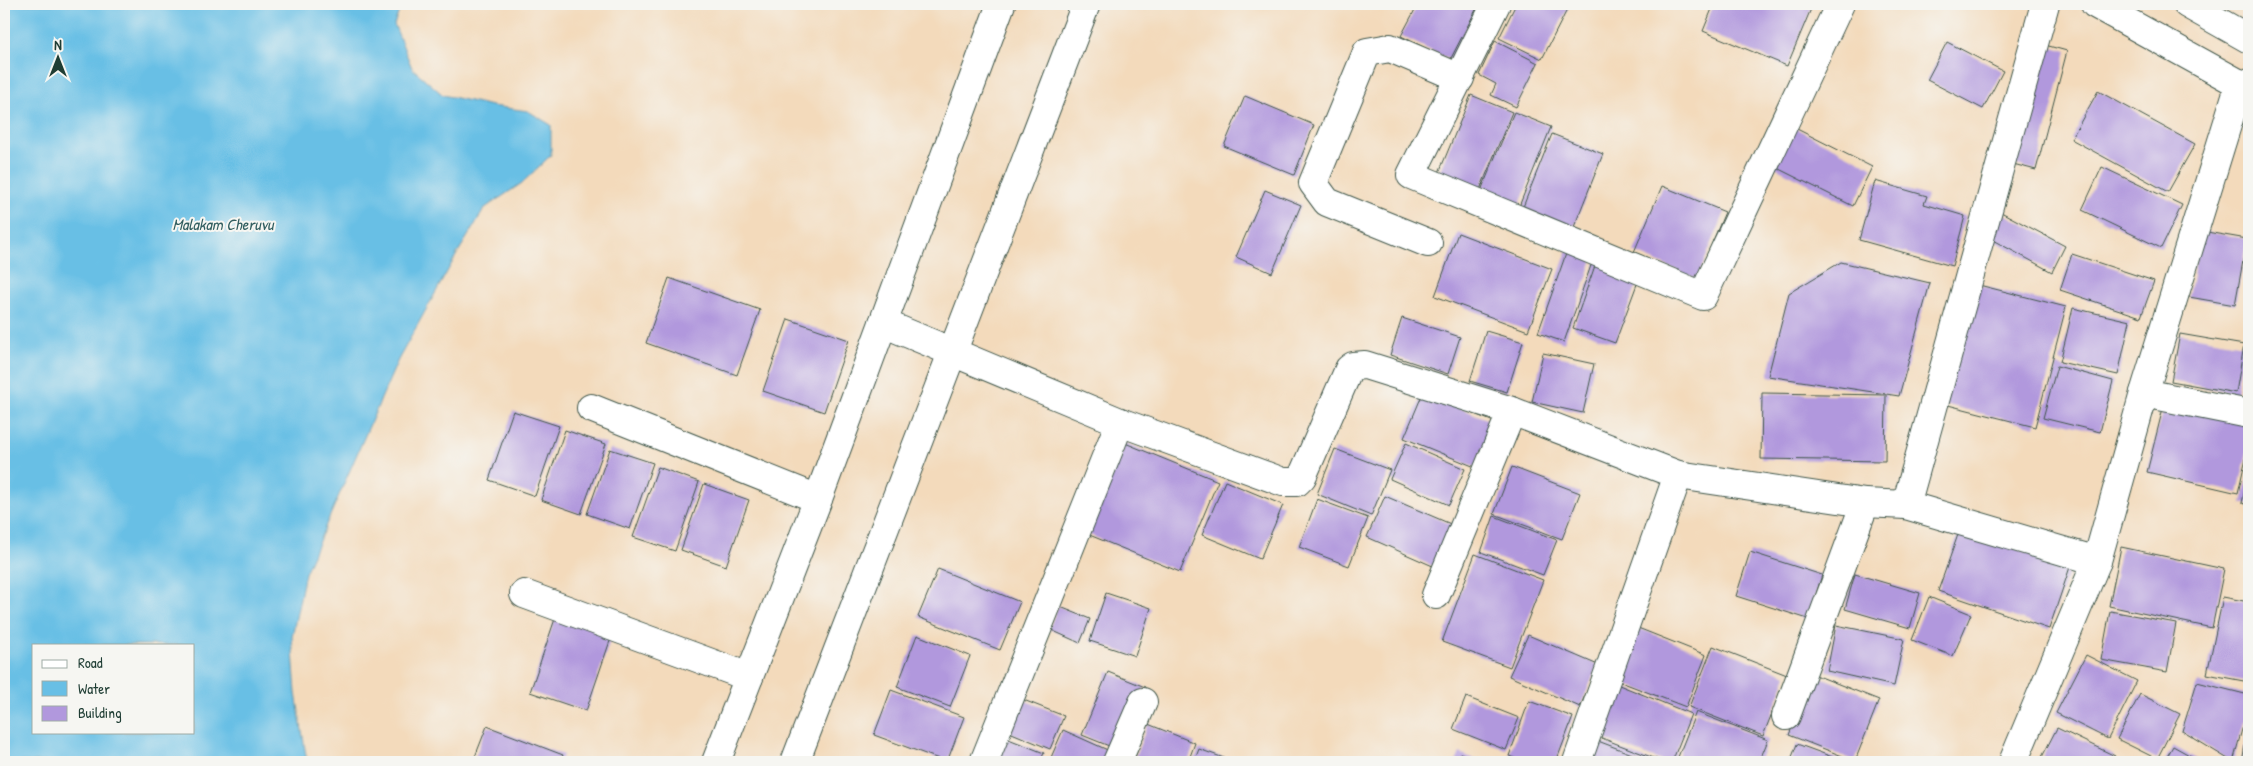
<svg xmlns="http://www.w3.org/2000/svg" width="2253" height="766" viewBox="0 0 2253 766" font-family="'Patrick Hand',sans-serif">
<rect width="100%" height="100%" fill="#f6f6f2"/>
<filter id="ink" filterUnits="userSpaceOnUse"><feTurbulence type="fractalNoise" baseFrequency=".02" numOctaves="2"/><feDisplacementMap in="SourceGraphic" scale="10" xChannelSelector="R" yChannelSelector="G"/><feConvolveMatrix kernelMatrix="1 2 1 2 8 2 1 2 1" color-interpolation-filters="sRGB"/></filter>
<filter id="wash" filterUnits="userSpaceOnUse"><feTurbulence type="fractalNoise" baseFrequency=".0096" numOctaves="4" result="noise"/><feDisplacementMap in="SourceGraphic" scale="20" xChannelSelector="R" yChannelSelector="G"/><feGaussianBlur stdDeviation="1.12" result="paint"/><feColorMatrix in="noise" values="0 0 0 0 0 0 0 0 0 0 0 0 0 0 0 0 0 1.4 0 .05"/><feComposite in="paint" operator="in"/></filter>
<g filter="url(#wash)">
<rect width="100%" height="100%" fill="#f3dabb"/>
<path fill="#68bfe5" stroke="#447e8c" fill-rule="evenodd" d="M 4,4 L 402,4 L 394,24 L 412,68 L 443,95 L 492,106 L 528,111 L 551,125 L 551,155 L 522,183 L 485,208 L 457,254 L 398,360 L 305,573 L 292,637 L 296,693 L 307,762 L 4,762 ZM 34,645 L 194,645 L 194,732 L 34,732 Z"/>
<g id="blocks">
<g fill="#b198dd">
<path d="M 1418,4 L 1479,4 L 1450,60 L 1401,36 Z"/>
<path d="M 1516,4 L 1570,4 L 1542,59 L 1499,38 Z"/>
<path d="M 1714,4 L 1813,4 L 1787,66 L 1703,31 Z"/>
<path d="M 1495,41 L 1538,63 L 1516,107 L 1491,95 L 1496,84 L 1479,75 Z"/>
<path d="M 1947,42 L 2003,71 L 1983,109 L 1927,80 Z"/>
<path d="M 2045,45 L 2067,51 L 2036,170 L 2013,164 Z"/>
<path d="M 2098,91 L 2195,144 L 2168,192 L 2071,139 Z"/>
<path d="M 1471,95 L 1512,112 L 1479,192 L 1438,175 Z"/>
<path d="M 1245,96 L 1314,125 L 1294,175 L 1224,146 Z"/>
<path d="M 1514,112 L 1551,127 L 1518,209 L 1480,193 Z"/>
<path d="M 1793,127 L 1872,167 L 1853,206 L 1773,166 Z"/>
<path d="M 1552,134 L 1603,154 L 1572,232 L 1521,212 Z"/>
<path d="M 2102,167 L 2182,205 L 2161,248 L 2082,210 Z"/>
<path d="M 1875,181 L 1927,196 L 1924,204 L 1965,216 L 1952,266 L 1859,240 Z"/>
<path d="M 1662,186 L 1725,212 L 1697,279 L 1634,252 Z"/>
<path d="M 1265,190 L 1301,205 L 1272,273 L 1236,257 Z"/>
<path d="M 2001,212 L 2065,246 L 2052,272 L 1987,237 Z"/>
<path d="M 2201,231 L 2247,239 L 2235,305 L 2189,297 Z"/>
<path d="M 1458,233 L 1552,269 L 1528,331 L 1435,296 Z"/>
<path d="M 1568,248 L 1594,257 L 1564,342 L 1538,333 Z"/>
<path d="M 2072,254 L 2154,281 L 2141,317 L 2060,290 Z"/>
<path d="M 1597,260 L 1640,276 L 1615,343 L 1573,328 Z"/>
<path d="M 1841,262 L 1930,283 L 1899,396 L 1768,376 L 1789,293 Z"/>
<path d="M 669,278 L 760,310 L 737,375 L 646,343 Z"/>
<path d="M 1971,283 L 2066,307 L 2035,427 L 1940,403 Z"/>
<path d="M 2073,308 L 2130,321 L 2118,375 L 2060,362 Z"/>
<path d="M 1402,318 L 1460,337 L 1448,374 L 1390,355 Z"/>
<path d="M 788,319 L 849,340 L 824,412 L 763,391 Z"/>
<path d="M 1486,331 L 1523,342 L 1507,392 L 1470,381 Z"/>
<path d="M 2180,334 L 2244,345 L 2236,393 L 2171,381 Z"/>
<path d="M 1543,353 L 1594,364 L 1583,413 L 1532,402 Z"/>
<path d="M 2057,366 L 2113,381 L 2100,432 L 2043,418 Z"/>
<path d="M 1423,393 L 1494,422 L 1475,467 L 1404,438 Z"/>
<path d="M 1762,393 L 1886,395 L 1885,461 L 1761,459 Z"/>
<path d="M 2164,404 L 2249,423 L 2249,444 L 2238,493 L 2147,472 Z"/>
<path d="M 513,411 L 559,426 L 535,496 L 489,480 Z"/>
<path d="M 565,430 L 606,444 L 581,514 L 541,500 Z"/>
<path d="M 1125,443 L 1218,481 L 1180,572 L 1087,534 Z"/>
<path d="M 1406,443 L 1465,469 L 1449,505 L 1390,479 Z"/>
<path d="M 610,449 L 653,463 L 630,529 L 587,514 Z"/>
<path d="M 1335,449 L 1390,470 L 1371,516 L 1317,494 Z"/>
<path d="M 658,467 L 699,482 L 675,551 L 633,537 Z"/>
<path d="M 1512,467 L 1580,493 L 1562,539 L 1494,514 Z"/>
<path d="M 2248,474 L 2249,474 L 2249,505 L 2242,503 Z"/>
<path d="M 1225,481 L 1283,505 L 1260,559 L 1202,535 Z"/>
<path d="M 704,484 L 749,500 L 726,566 L 681,550 Z"/>
<path d="M 1385,496 L 1453,525 L 1435,567 L 1367,537 Z"/>
<path d="M 1317,499 L 1368,518 L 1349,566 L 1299,547 Z"/>
<path d="M 1494,516 L 1557,540 L 1543,575 L 1481,552 Z"/>
<path d="M 1960,529 L 2070,567 L 2049,629 L 1938,591 Z"/>
<path d="M 2121,547 L 2224,569 L 2212,628 L 2109,606 Z"/>
<path d="M 1750,552 L 1822,575 L 1808,619 L 1736,596 Z"/>
<path d="M 1475,554 L 1543,580 L 1510,667 L 1442,642 Z"/>
<path d="M 938,569 L 1020,602 L 1000,650 L 918,617 Z"/>
<path d="M 1855,574 L 1920,593 L 1910,628 L 1845,609 Z"/>
<path d="M 1106,593 L 1151,608 L 1135,656 L 1090,641 Z"/>
<path d="M 1929,597 L 1971,614 L 1953,656 L 1912,640 Z"/>
<path d="M 2223,597 L 2249,602 L 2249,682 L 2207,674 Z"/>
<path d="M 1058,606 L 1090,619 L 1080,643 L 1049,629 Z"/>
<path d="M 2110,611 L 2176,623 L 2167,672 L 2101,660 Z"/>
<path d="M 556,616 L 612,635 L 586,711 L 530,692 Z"/>
<path d="M 1836,625 L 1904,639 L 1894,686 L 1827,671 Z"/>
<path d="M 1633,626 L 1706,655 L 1686,707 L 1613,679 Z"/>
<path d="M 917,635 L 970,656 L 950,707 L 897,687 Z"/>
<path d="M 1528,635 L 1598,665 L 1580,707 L 1509,676 Z"/>
<path d="M 1713,646 L 1787,675 L 1763,736 L 1689,707 Z"/>
<path d="M 2086,655 L 2137,681 L 2108,739 L 2056,713 Z"/>
<path d="M 1108,672 L 1145,687 L 1119,750 L 1082,735 Z"/>
<path d="M 1813,674 L 1879,700 L 1855,761 L 1789,735 Z"/>
<path d="M 2197,682 L 2249,695 L 2249,704 L 2233,762 L 2182,731 Z"/>
<path d="M 1619,685 L 1691,714 L 1672,762 L 1664,762 L 1599,737 Z"/>
<path d="M 891,690 L 964,717 L 947,762 L 874,735 Z"/>
<path d="M 2140,694 L 2180,714 L 2157,759 L 2117,739 Z"/>
<path d="M 1466,697 L 1519,718 L 1506,750 L 1453,729 Z"/>
<path d="M 1021,699 L 1064,716 L 1050,749 L 1007,731 Z"/>
<path d="M 1529,701 L 1573,717 L 1556,762 L 1524,762 L 1509,756 Z"/>
<path d="M 1696,712 L 1768,740 L 1759,762 L 1676,762 Z"/>
<path d="M 1148,724 L 1195,743 L 1188,762 L 1133,762 Z"/>
<path d="M 487,726 L 563,755 L 560,762 L 473,762 Z"/>
<path d="M 2057,728 L 2115,756 L 2112,762 L 2052,762 L 2042,757 Z"/>
<path d="M 2248,728 L 2249,762 L 2242,762 Z"/>
<path d="M 1063,730 L 1112,752 L 1107,762 L 1049,762 Z"/>
<path d="M 1006,738 L 1044,753 L 1040,762 L 996,762 Z"/>
<path d="M 1598,741 L 1653,762 L 1589,762 Z"/>
<path d="M 1797,744 L 1846,762 L 1790,762 Z"/>
<path d="M 2173,746 L 2202,762 L 2164,762 Z"/>
<path d="M 1199,749 L 1235,762 L 1194,762 Z"/>
<path d="M 1460,753 L 1481,762 L 1456,762 Z"/>
</g>
</g>
</g>
<g filter="url(#ink)">
<use href="#blocks" fill-opacity="0" stroke="#3f5548" stroke-width="1"/>
<g fill="none" stroke-linecap="round" stroke-linejoin="round">
<defs>
<g id="minor">
<path d="M 1496,4 L 1411,175 L 1703,296 L 1840,4"/>
<path d="M 1428,243 L 1327,202 L 1313,183 L 1367,52 L 1390,48 L 1460,78"/>
<path d="M 883,323 L 1120,422 L 1283,482 L 1297,482 L 1302,477 L 1349,369 L 1353,366 L 1365,365 L 1512,411 L 1678,475 L 1865,503 L 1906,505 L 2097,561 L 2144,393 L 2240,83"/>
<path d="M 2144,393 L 2249,414"/>
<path d="M 591,408 L 818,499"/>
<path d="M 1906,505 L 2045,4"/>
<path d="M 524,594 L 749,677"/>
<path d="M 1436,595 L 1512,411"/>
<path d="M 1786,716 L 1865,503"/>
<path d="M 984,762 L 1120,422"/>
<path d="M 1117,762 L 1143,702"/>
<path d="M 1577,762 L 1678,475"/>
<path d="M 2013,762 L 2097,561"/>
</g>
<g id="tertiary">
<path d="M 716,762 L 818,499 L 1001,4"/>
<path d="M 795,762 L 1086,4"/>
</g>
<g id="primary">
<path d="M 2095,4 L 2249,89"/>
<path d="M 2187,4 L 2249,39"/>
</g>
</defs>
<use href="#minor" stroke="#3f5548" stroke-width="30"/>
<use href="#tertiary" stroke="#3f5548" stroke-width="30"/>
<use href="#primary" stroke="#3f5548" stroke-width="30"/>
<use href="#minor" stroke="#fff" stroke-width="28"/>
<use href="#tertiary" stroke="#fff" stroke-width="28"/>
<use href="#primary" stroke="#fff" stroke-width="28"/>
</g>
</g>
<g text-anchor="middle" dominant-baseline="central" stroke-width="4" stroke-linejoin="round" paint-order="stroke">
<g font-size="16" font-style="italic" fill="#315e60" stroke="#f6f6f2">
<text x="223" y="224">Malakam Cheruvu</text>
</g>
</g>
<rect width="2253" height="766" fill="none" stroke="#f6f6f2" stroke-width="20"/>
<rect x="32" y="644" width="162" height="90" fill="#f6f6f2" stroke="#a0aca6"/>
<rect x="42" y="660" width="25" height="8" fill="#ffffff" stroke="#a0aca6"/>
<text x="78" y="668" font-size="15" fill="#1f3d34">Road</text>
<rect x="42" y="681" width="25" height="15" fill="#68bfe5" stroke="#a0aca6"/>
<text x="78" y="694" font-size="15" fill="#1f3d34">Water</text>
<rect x="42" y="706" width="25" height="15" fill="#b198dd" stroke="#a0aca6"/>
<text x="78" y="718" font-size="15" fill="#1f3d34">Building</text>
<g transform="translate(58 58)" stroke="#f6f6f2" stroke-width="4" paint-order="stroke">
<path d="M0-4L9 19L0 12L-9 19Z" fill="#1f3d34"/>
<text y="-8" font-size="14" font-weight="bold" text-anchor="middle" fill="#1f3d34">N</text>
</g>
</svg>
